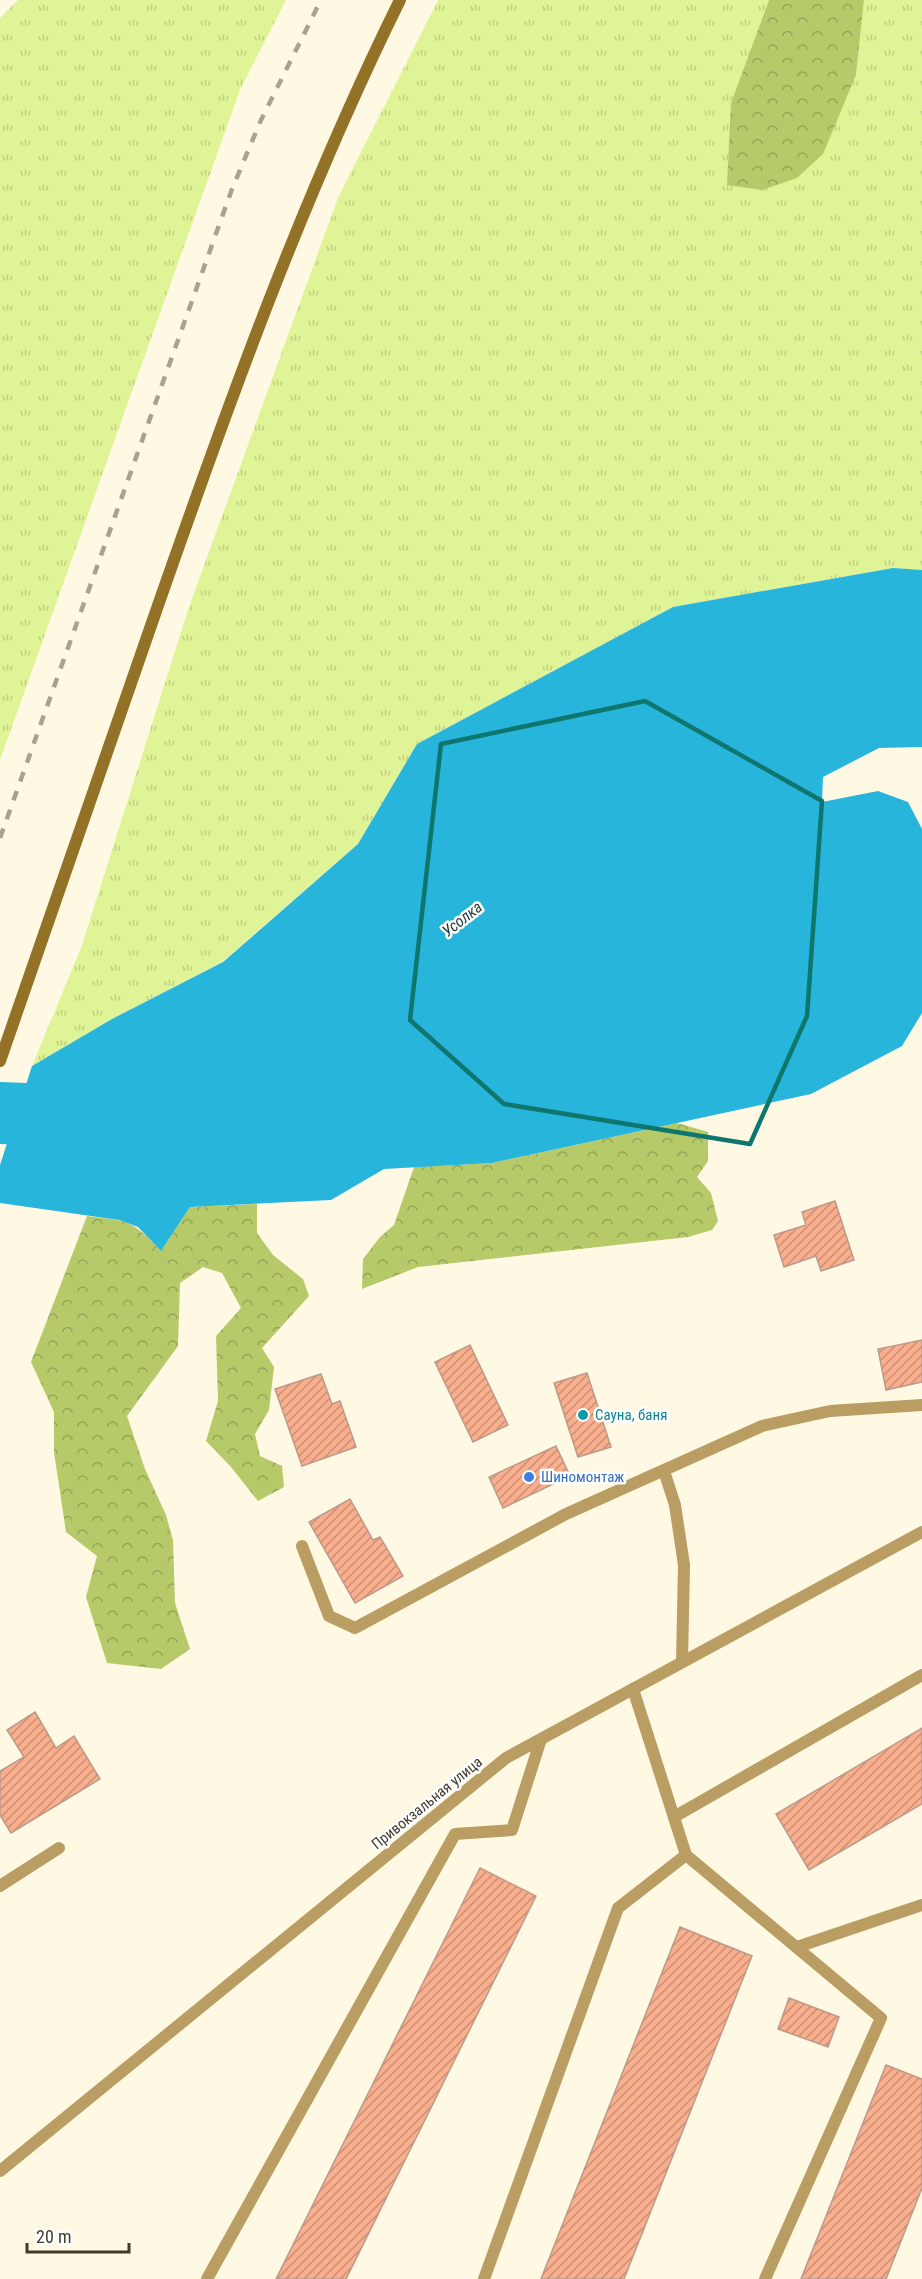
<svg xmlns="http://www.w3.org/2000/svg" width="922" height="2279" viewBox="0 0 922 2279" font-family="'Roboto Condensed',sans-serif">
<defs>
<pattern id="grass-tufts" width="24" height="20" patternUnits="userSpaceOnUse" patternTransform="scale(1.5)"><rect width="24" height="20" fill="#dff397"/><path d="M3 7l-1-3M5 7V3M7 7l1-3M15 17l-1-3M17 17v-4M19 17l1-3" fill="none" stroke="#c0d182"/></pattern>
<pattern id="forest-crowns" width="20" height="18" patternUnits="userSpaceOnUse" patternTransform="scale(1.5)"><rect width="20" height="18" fill="#b6ca69"/><path d="M2 6a3 3 0 1 1 6 0M12 15a3 3 0 1 1 6 0" fill="none" stroke="#95a557"/></pattern>
<pattern id="building-hatch" width="6" height="6" patternUnits="userSpaceOnUse" patternTransform="scale(1.5)"><rect width="6" height="6" fill="#f9ae8d"/><path d="M-1 1l2-2M0 6l6-6M5 7l2-2" fill="none" stroke="#cb8f74"/></pattern>
</defs>
<rect width="100%" height="100%" fill="#fff9e4"/>
<g fill="url(#grass-tufts)">
<path d="M 18,0 L 286,0 L 240,90 L 0,760 L 0,18 Z"/>
<path d="M 438,0 L 769,0 L 731,103 L 856,75 L 864,0 L 922,0 L 922,570 L 892,568 L 673,607 L 417,744 L 358,844 L 222,962 L 112,1019 L 32,1066 L 81,948 L 190,604 L 338,198 Z"/>
</g>
<g fill="url(#forest-crowns)">
<path d="M 769,0 L 864,0 L 856,75 L 823,154 L 797,178 L 762,190 L 727,185 L 731,103 Z"/>
<path d="M 677,1123 L 708,1132 L 708,1161 L 697,1177 L 711,1193 L 718,1221 L 712,1230 L 688,1237 L 418,1267 L 362,1289 L 363,1259 L 380,1237 L 394,1225 L 414,1167 L 492,1163 Z"/>
<path d="M 257,1204 L 257,1233 L 273,1255 L 303,1279 L 309,1296 L 262,1348 L 274,1367 L 269,1410 L 255,1434 L 260,1456 L 282,1466 L 284,1487 L 258,1501 L 231,1467 L 206,1441 L 218,1401 L 216,1336 L 241,1308 L 222,1273 L 203,1267 L 180,1283 L 178,1346 L 127,1416 L 145,1469 L 166,1515 L 173,1540 L 175,1603 L 190,1649 L 161,1669 L 107,1663 L 86,1597 L 97,1556 L 66,1532 L 54,1452 L 54,1412 L 31,1362 L 87,1216 C 129,1221 132,1220 161,1251 L 190,1207 Z"/>
</g>
<path fill="#28b5db" d="M 893,568 L 922,570 L 922,747 L 879,748 L 823,777 L 822,802 L 878,791 L 908,802 L 922,829 L 922,1013 L 902,1046 L 811,1094 L 492,1163 L 384,1169 L 331,1200 L 190,1207 L 161,1251 L 138,1227 L 119,1220 L 0,1203 L 0,1165 L 32,1066 L 112,1019 L 223,962 L 358,844 L 417,744 L 673,607 Z"/>
<g fill="none" stroke-linecap="round" stroke-linejoin="round">
<path stroke="#28b5db" stroke-width="62" d="M 0,1113 L 102,1117"/>
</g>
<g fill="url(#building-hatch)" stroke="#bc9a8b" stroke-width="1.5">
<path d="M 835,1201 L 854,1260 L 821,1271 L 816,1256 L 784,1267 L 774,1235 L 806,1225 L 802,1212 Z"/>
<path d="M 922,1340 L 922,1382 L 886,1390 L 878,1349 Z"/>
<path d="M 470,1345 L 508,1425 L 473,1442 L 435,1362 Z"/>
<path d="M 587,1373 L 611,1447 L 578,1457 L 554,1383 Z"/>
<path d="M 321,1374 L 332,1404 L 340,1401 L 356,1447 L 302,1466 L 275,1389 Z"/>
<path d="M 556,1446 L 570,1476 L 503,1508 L 489,1477 Z"/>
<path d="M 350,1499 L 373,1540 L 380,1537 L 403,1576 L 355,1603 L 309,1522 Z"/>
<path d="M 35,1712 L 56,1748 L 74,1736 L 100,1779 L 11,1833 L 0,1815 L 0,1771 L 24,1757 L 7,1730 Z"/>
<path d="M 922,1728 L 922,1804 L 809,1870 L 776,1814 Z"/>
<path d="M 480,1868 L 536,1896 L 346,2279 L 276,2279 Z"/>
<path d="M 680,1927 L 752,1956 L 624,2279 L 541,2279 Z"/>
<path d="M 789,1998 L 839,2017 L 828,2047 L 778,2029 Z"/>
<path d="M 886,2065 L 922,2079 L 922,2188 L 886,2279 L 801,2279 Z"/>
</g>
<g fill="none" stroke-linecap="round" stroke-linejoin="round">
<g stroke="#ba9d63" stroke-width="12">
<path d="M 664,1471 L 675,1505 L 684,1565 L 682,1662"/>
<path d="M 302,1546 L 329,1616 L 355,1628 L 566,1514 L 762,1426 L 830,1411 L 922,1405"/>
<path d="M 633,1689 L 686,1855 L 881,2018 L 765,2279"/>
<path d="M 674,1817 L 922,1675"/>
<path d="M 0,1886 L 59,1848"/>
<path d="M 797,1947 L 922,1905"/>
<path d="M 207,2279 L 455,1834 L 512,1830 L 541,1739"/>
<path d="M 484,2279 L 618,1908 L 686,1855"/>
</g>
<path stroke="#ba9d63" stroke-width="12" d="M 0,2171 L 506,1758 L 922,1532"/>
<path stroke="#937126" stroke-width="12" d="M 0,1061 C 52,912 103,763 155,614 C 228,405 302,198 400,0"/>
<path stroke="#a7a291" stroke-width="4.5" stroke-dasharray="10 10" stroke-linecap="butt" d="M 0,838 L 232,189 L 261,120 L 321,0"/>
</g>
<path fill="none" stroke="#0f766e" stroke-width="4.5" stroke-linejoin="round" d="M 645,701 L 822,801 L 807,1016 L 750,1144 L 504,1104 L 410,1020 L 441,744 Z"/>
<circle fill="#0f9aa8" stroke="#fff" stroke-width="2" cx="583" cy="1415" r="6"/>
<circle fill="#3f7fe0" stroke="#fff" stroke-width="2" cx="529" cy="1477" r="6"/>
<g text-anchor="middle" dominant-baseline="central" stroke-width="5" stroke-linejoin="round" paint-order="stroke">
<g font-size="15" fill="#0d838f" stroke="#fff" text-anchor="start">
<text x="595" y="1415">Сауна, баня</text>
</g>
<g font-size="15" fill="#366cbe" stroke="#fff" text-anchor="start">
<text x="541" y="1477">Шиномонтаж</text>
</g>
<g font-size="15" fill="#3f3b2e" stroke="#fff">
<text transform="translate(427 1803) rotate(-39)">Привокзальная улица</text>
</g>
<g font-size="16" font-style="italic" fill="#22383f" stroke="#fff">
<text transform="translate(462 919) rotate(-38)">Усолка</text>
</g>
</g>
<path d="M27 2243v9h102v-9" fill="none" stroke="#3f3b2e" stroke-width="3"/>
<text x="36" y="2243" font-size="18" fill="#3f3b2e" stroke="#ffffff" stroke-width="4.5" paint-order="stroke">20 m</text>
</svg>
